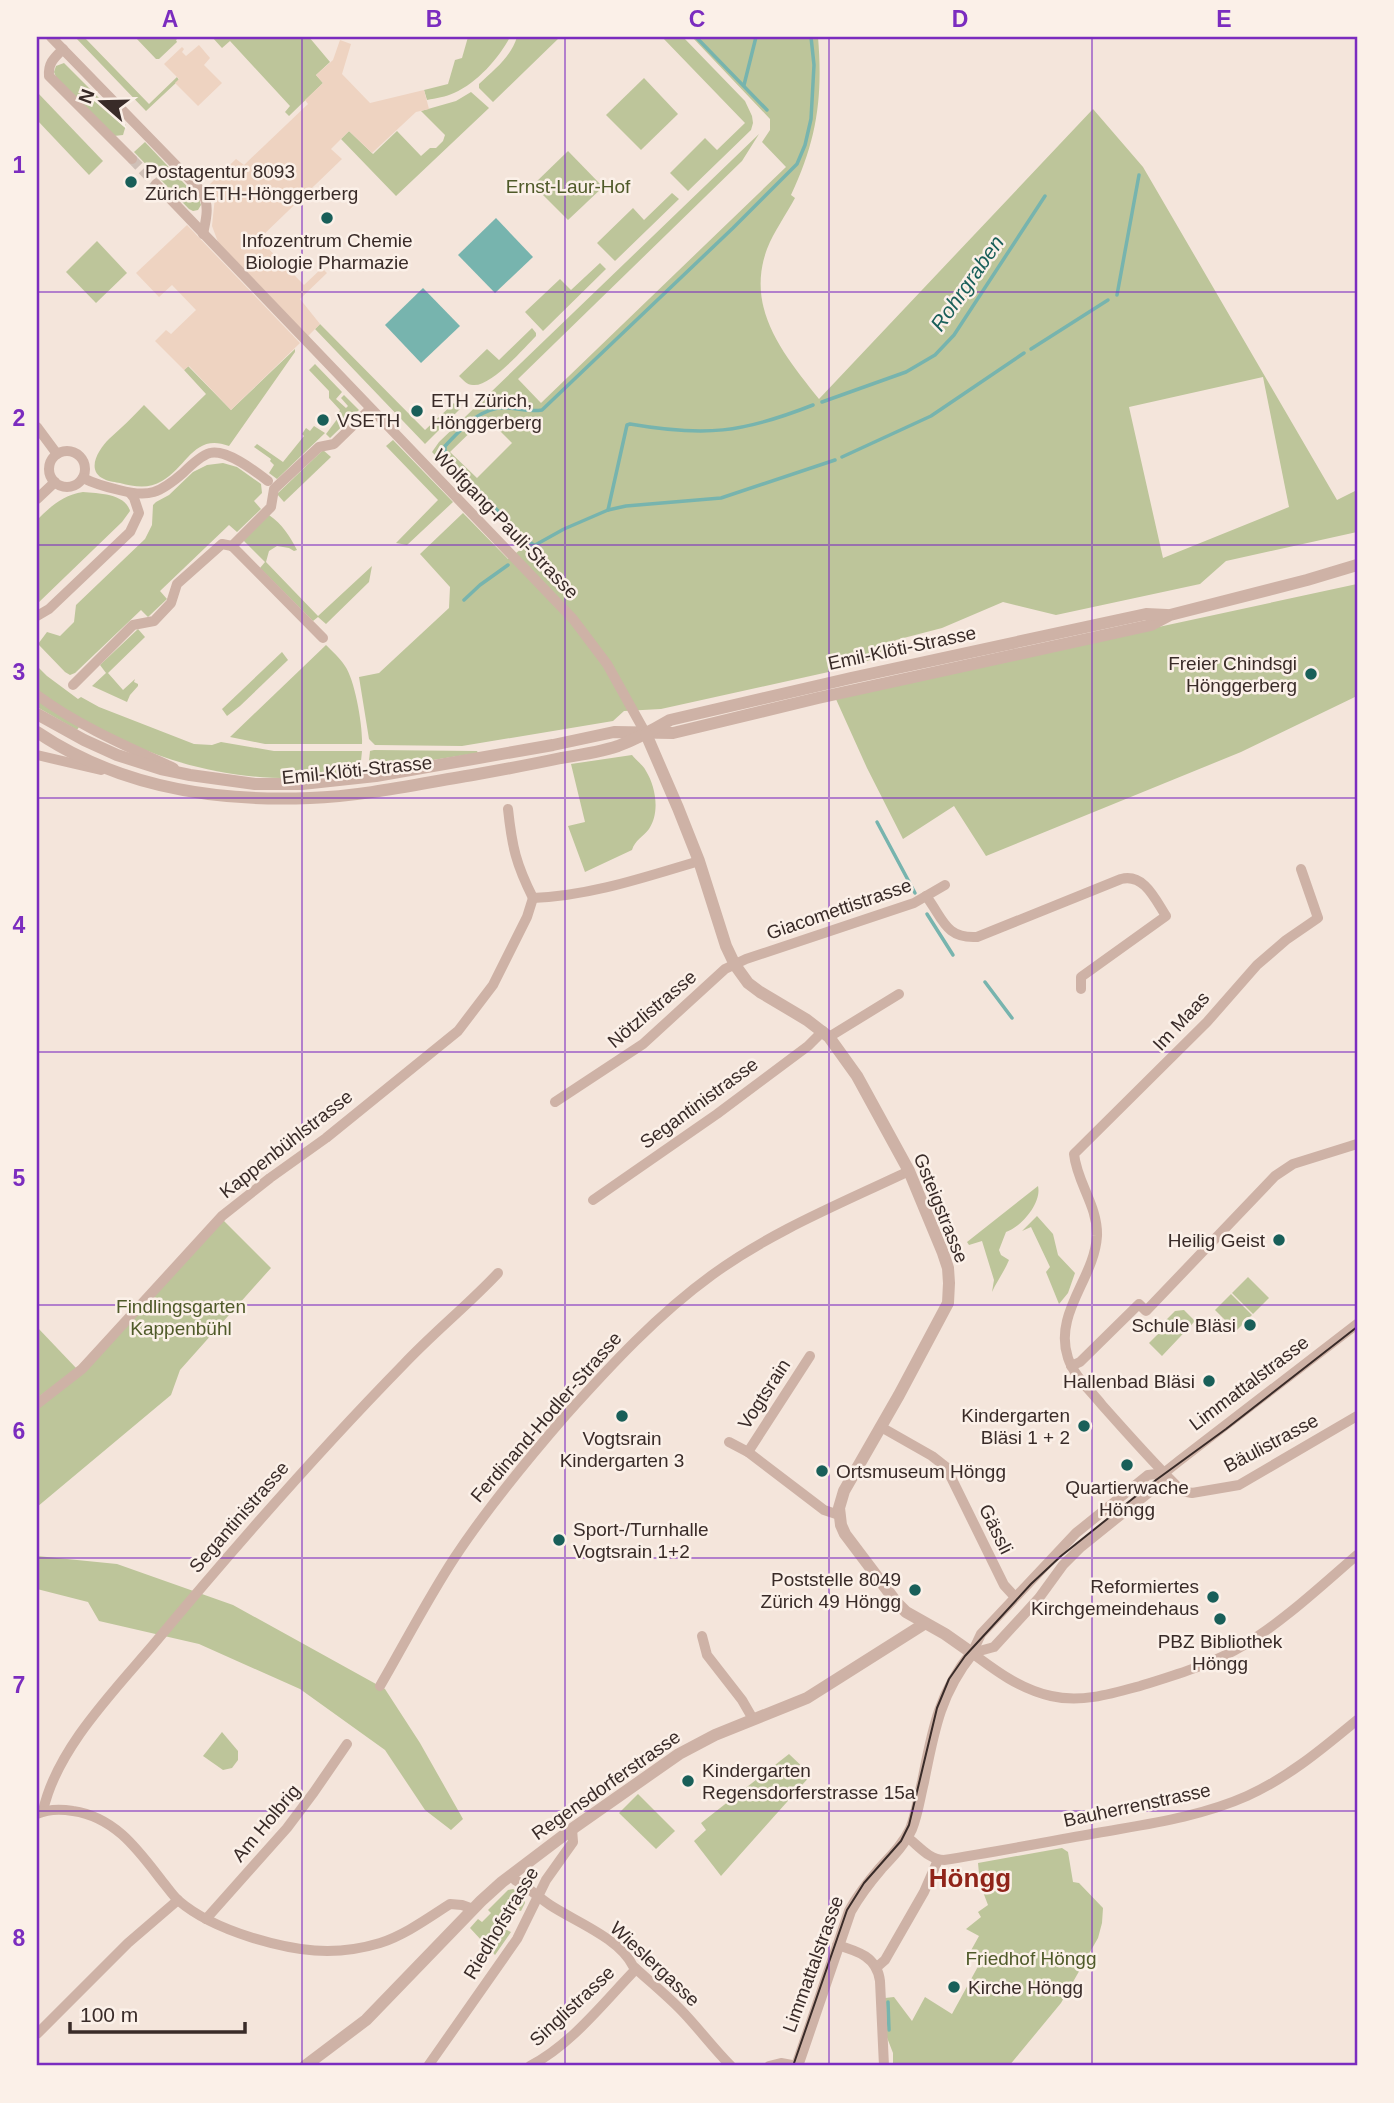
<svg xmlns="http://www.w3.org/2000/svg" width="1394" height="2103" viewBox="0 0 1394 2103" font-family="Arial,sans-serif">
<rect width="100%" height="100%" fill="#f4e5db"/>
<g fill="#bdc59a" fill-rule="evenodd">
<path d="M 75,37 L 84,37 L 149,104 L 177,77 L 179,80 L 146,111 Z"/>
<path d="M 135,37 L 179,37 L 176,40 L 177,42 L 159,59 L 156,59 Z"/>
<path d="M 212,37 L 309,37 L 330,62 L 316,75 L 323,83 L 289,116 L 285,112 L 290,106 L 230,41 L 222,48 Z"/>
<path d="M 468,37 L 510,37 C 499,58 477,83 454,93 C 446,97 436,98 427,100 L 424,90 L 448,84 L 455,60 L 462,58 Z"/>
<path d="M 517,37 L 560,37 L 493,102 L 479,88 L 479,84 C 494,70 511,57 517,37 Z"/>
<path d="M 662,37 L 683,37 L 745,101 L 752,116 L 753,123 L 751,130 L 688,191 L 670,173 L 705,138 L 717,150 L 745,123 Z"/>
<path d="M 692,37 L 818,37 C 823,97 817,140 791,195 L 795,198 C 786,215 774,231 767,249 C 745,309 784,355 819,399 L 1093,109 L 1143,167 L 1337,500 L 1357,490 L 1357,532 L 1226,561 L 1200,584 L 1056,615 L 1003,602 L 942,628 L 896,640 L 870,660 L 842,669 L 661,709 L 624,711 L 613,721 L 462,746 L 375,745 L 369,739 L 359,677 L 379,673 L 449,608 L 450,587 L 420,554 L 463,513 L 508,559 L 524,547 L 432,452 L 439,442 L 759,134 L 742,161 L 518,379 L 541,403 L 786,167 L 762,142 L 770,130 L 770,119 ZM 1263,377 L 1289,507 L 1163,558 L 1129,407 ZM 486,417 L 512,443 L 477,478 L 450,452 Z"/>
<path d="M 64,63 L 126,125 L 123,135 L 114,136 L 56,77 L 54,72 L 56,66 Z"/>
<path d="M 644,78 L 678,114 L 641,150 L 606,115 Z"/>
<path d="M 37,92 L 103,161 L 89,175 L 37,120 Z"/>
<path d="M 471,92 L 489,108 L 396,196 L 341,139 L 349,131 L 373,154 L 397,131 L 421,156 L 430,148 L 436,148 L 443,141 L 445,135 L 421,111 L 456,101 Z"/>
<path d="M 145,142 L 199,199 L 201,205 L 198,210 L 193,211 L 189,209 L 134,152 Z"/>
<path d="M 568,151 L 603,187 L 568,220 L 533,185 Z"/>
<path d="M 672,193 L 679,199 L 615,261 L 597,243 L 633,208 L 644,220 Z"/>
<path d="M 97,241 L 127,273 L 96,303 L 66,272 Z"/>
<path d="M 600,263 L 606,269 L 543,331 L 525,312 L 560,279 L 571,290 Z"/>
<path d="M 320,324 L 425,430 L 454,403 L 460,409 L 425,444 L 315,329 Z"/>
<path d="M 532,328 L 536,333 L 536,336 C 524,348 491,387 473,385 C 467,385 463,380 459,376 L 487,349 L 499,360 Z"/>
<path d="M 295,349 L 295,352 L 229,446 C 194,433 188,466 162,481 C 149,489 135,487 120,483 C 116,482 109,482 104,479 C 85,470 99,449 109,439 C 121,428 133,417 144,405 L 169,430 L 206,394 L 184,370 L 188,366 L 231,410 Z"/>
<path d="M 315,364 L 342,392 L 336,399 L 346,408 L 348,406 L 341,398 L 344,395 L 359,410 L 330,438 L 326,434 L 338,418 L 337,416 L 340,410 L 329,398 L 329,391 L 309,370 Z"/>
<path d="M 314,426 L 325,433 L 277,479 L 269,473 L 274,465 L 270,461 L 271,459 L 254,447 L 257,444 L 283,462 L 304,436 L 302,434 L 306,428 L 310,431 Z"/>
<path d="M 393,440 L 453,502 L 407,545 L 396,543 L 438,500 L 386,446 Z"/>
<path d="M 323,450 L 331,457 L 284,502 L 277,494 Z"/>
<path d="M 223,463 L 237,467 L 261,484 L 262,493 L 254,501 L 261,509 L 237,532 L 229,525 L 160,591 L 167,599 L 148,617 L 141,610 L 75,673 L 70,675 L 65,672 L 38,644 L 47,632 L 60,636 L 74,622 L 76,605 L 145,539 L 152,525 L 153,505 L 156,502 L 169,495 L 193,472 L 207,465 Z"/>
<path d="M 83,492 C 98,493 126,494 130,511 L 122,522 L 37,604 L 37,520 C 50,507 63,495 83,492 Z"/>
<path d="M 269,515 C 283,525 289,535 297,550 L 294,551 L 289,548 L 277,546 L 269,551 L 266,562 L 318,616 L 372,566 L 369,582 L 326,624 L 318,617 L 313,621 L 260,568 L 265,562 L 243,540 Z"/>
<path d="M 1357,584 L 1357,696 L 1241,752 L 986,856 L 954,806 L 903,839 L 867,768 L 835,697 Z"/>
<path d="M 138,629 L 145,637 L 108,673 L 123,690 L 135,679 L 134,682 L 138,684 L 138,686 L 130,695 L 127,702 L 92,686 L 106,673 L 100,665 Z"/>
<path d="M 326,645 C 332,651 340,658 345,666 C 355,680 363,727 362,744 L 265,744 L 230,737 Z"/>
<path d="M 282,652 L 288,660 L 240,706 L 227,716 L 222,709 Z"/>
<path d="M 37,666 L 47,676 L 78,699 L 81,697 L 99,707 L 194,744 L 212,745 L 221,742 L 274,751 L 362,751 L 360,771 C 294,785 221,778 158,755 C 118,740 79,720 40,702 L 79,727 L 77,730 L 37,707 Z"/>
<path d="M 374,750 L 477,751 L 478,753 L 368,770 L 370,751 Z"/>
<path d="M 632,755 C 636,760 643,765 646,771 C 656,787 660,813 649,829 C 643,837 635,840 632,850 L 585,872 L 568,826 L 585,822 L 571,764 Z"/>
<path d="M 1038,1186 C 1042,1203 1021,1227 1006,1232 L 999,1250 L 1001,1255 L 1009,1260 C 1004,1272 997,1281 992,1292 L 994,1280 L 982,1241 L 969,1245 L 967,1242 Z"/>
<path d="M 1037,1216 L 1053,1234 L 1058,1255 L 1075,1273 L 1068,1293 L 1059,1304 L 1046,1272 L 1050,1267 L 1031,1227 L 1022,1231 Z"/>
<path d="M 223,1220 L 271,1268 L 180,1370 L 171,1395 L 37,1507 L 37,1408 Z"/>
<path d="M 1248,1277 L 1269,1298 L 1253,1314 L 1232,1293 Z"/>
<path d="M 1231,1294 L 1252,1315 L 1236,1331 L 1215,1310 Z"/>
<path d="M 1184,1310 L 1195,1321 L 1162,1356 L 1149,1343 L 1169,1323 L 1166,1320 L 1175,1311 Z"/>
<path d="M 37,1327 L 77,1369 L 37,1398 Z"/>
<path d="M 37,1556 L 117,1564 L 233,1605 L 385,1689 L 420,1743 L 463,1819 L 451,1830 L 425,1810 L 385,1750 L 300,1689 L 199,1644 L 99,1621 L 88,1602 L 37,1589 Z"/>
<path d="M 222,1732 L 238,1751 L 238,1760 L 232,1768 L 223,1770 L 203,1756 Z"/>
<path d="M 789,1754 L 811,1775 L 721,1876 L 694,1841 L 706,1830 L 701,1823 Z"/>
<path d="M 638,1794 L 675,1831 L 656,1849 L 619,1813 Z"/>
<path d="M 1062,1848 L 1068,1852 L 1073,1882 L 1079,1883 L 1103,1908 L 1102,1923 L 1098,1938 L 1061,2003 L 1009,2066 L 893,2066 L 893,2053 L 886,2035 L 885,1998 L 894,1997 L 912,2021 L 925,1997 L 952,2014 L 981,1961 L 969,1954 L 979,1936 L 966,1929 L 981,1917 L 978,1912 L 988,1905 L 980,1884 L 978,1863 Z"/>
<path d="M 513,1889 L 523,1894 L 525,1903 L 521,1911 L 512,1908 L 503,1928 L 511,1932 L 495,1955 L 470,1928 L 478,1919 L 482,1922 L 491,1913 L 488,1910 L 508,1890 Z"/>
</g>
<g fill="#eed3c1">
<path d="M 340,40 L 351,44 L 342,74 L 370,103 L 424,90 L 429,109 L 416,112 L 372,153 L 349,131 L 331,149 L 342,159 L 259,239 L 304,285 L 322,268 L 327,273 L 300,299 L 320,324 L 308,336 L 218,242 L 212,226 L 215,197 L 209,185 L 236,159 L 244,165 L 308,104 L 305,100 L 323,83 L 316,75 L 333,60 Z"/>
<path d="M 199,45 L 210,58 L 204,65 L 222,83 L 198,106 L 175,83 L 179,79 L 164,64 L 182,47 L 184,49 L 182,52 L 186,56 Z"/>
<path d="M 187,225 L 300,343 L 231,410 L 189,366 L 184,370 L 155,341 L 166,330 L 171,334 L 196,310 L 172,285 L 159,297 L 136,273 Z"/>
</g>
<g fill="#77b4ae">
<path d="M 496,218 L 533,257 L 495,293 L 458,255 Z"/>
<path d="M 423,288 L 460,326 L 421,363 L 385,325 Z"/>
</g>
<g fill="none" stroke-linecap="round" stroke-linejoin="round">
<g stroke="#77b4ae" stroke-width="3.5">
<path d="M 696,37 L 767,110"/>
<path d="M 744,85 L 756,37"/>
<path d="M 1117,295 L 1139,175"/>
<path d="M 1031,349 L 1108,300"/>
<path d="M 822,402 L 906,372 L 935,355 L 954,335 L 1045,196"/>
<path d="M 842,457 L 931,416 L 1024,353"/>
<path d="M 608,510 L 627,425 L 630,424 C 705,437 742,433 813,405"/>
<path d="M 534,545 L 526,540 L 445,456 L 445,446 C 462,428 482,405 509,408 C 521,409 529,412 542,410 L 733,228 L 797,164 L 805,145 L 811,119 L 814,65 L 811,37"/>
<path d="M 528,549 L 564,529 L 608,510 L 626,506 L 721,498 L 835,460"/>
<path d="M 464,600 L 480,585 L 508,565"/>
<path d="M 877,822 L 915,893"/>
<path d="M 927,914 L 953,955"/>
<path d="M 985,982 L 1012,1018"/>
<path d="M 888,2002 L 889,2030"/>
</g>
<path stroke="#cfc0b7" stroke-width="10" stroke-dasharray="10 5" stroke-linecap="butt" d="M 132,159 L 156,184"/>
<g stroke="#ceb2a6" stroke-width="10">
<path d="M 51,37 L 202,192 C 210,206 206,219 203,234"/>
<path d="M 63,49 C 54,58 48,63 49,76 L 132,159"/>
<path d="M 156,184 L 573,619 L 607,664 L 646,734"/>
<path d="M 37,427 L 57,454"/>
<circle cx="67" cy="469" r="18"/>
<path d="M 83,478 C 95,484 106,487 119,490 C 149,498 160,493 183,473 C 190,466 200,456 210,453 C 227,449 255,471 268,481"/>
<path d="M 37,499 L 55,482"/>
<path d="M 232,546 L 271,507 L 274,489 L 319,447 L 334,444 L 370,409"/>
<path d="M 232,546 L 323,638"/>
<path d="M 37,616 L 49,609 L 130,532 L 139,513 L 134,498 L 130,493"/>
<path d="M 73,685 L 133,625 L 154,621 L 171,603 L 177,584 L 222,544 L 232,546"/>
<path d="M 37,695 C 79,726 126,746 174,768"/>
<path d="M 37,755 L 101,770"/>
<path d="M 508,809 C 512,847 516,864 533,898"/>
<path d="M 1301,869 L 1318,918 L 1286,940 L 1257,965 L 1207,1022 L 1074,1154 C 1077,1183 1098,1206 1097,1236 C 1095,1267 1074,1292 1067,1321 C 1064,1333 1064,1346 1068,1358 C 1074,1376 1090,1390 1102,1405 C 1128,1434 1154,1464 1182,1491 L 1192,1493 L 1239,1485 L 1357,1416"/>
<path d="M 926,896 C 943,918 945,939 977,937 L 1121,879 C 1144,873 1155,899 1166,916 L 1081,977 L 1081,989"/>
<path d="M 533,898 C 590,896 645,877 699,861"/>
<path d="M 829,1037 L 899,994"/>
<path d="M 555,1102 L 643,1044 L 725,969 L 746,959 L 914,903 L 945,885"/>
<path d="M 593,1200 L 717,1114 L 808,1046 L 823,1031"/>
<path d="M 1071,1366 L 1080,1362 L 1139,1304 L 1146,1311 L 1275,1176 L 1293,1164 L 1357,1144"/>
<path d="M 37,1404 L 82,1369 L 222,1216 L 270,1178 L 326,1138 L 458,1031 L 493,985 L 527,917 L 533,898"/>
<path d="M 881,1427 L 932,1456 L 946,1467 L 1004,1585 L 1015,1597"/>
<path d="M 729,1442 L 748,1452 L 824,1510 L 839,1515"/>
<path d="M 748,1452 L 810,1356"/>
<path d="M 702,1636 L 707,1655 L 742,1700 L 753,1719"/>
<path d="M 972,1653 L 994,1647 L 1039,1598 L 1063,1565 L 1081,1547 L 1157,1486 L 1164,1473 L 1179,1461 L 1357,1324"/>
<path d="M 972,1653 C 996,1671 1020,1689 1051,1696 C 1081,1703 1111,1694 1140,1686 C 1175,1675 1213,1664 1244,1645 C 1285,1620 1321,1586 1357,1555"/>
<path d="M 972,1653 L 981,1634 L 1076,1533 L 1148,1475 L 1164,1473"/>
<path d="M 380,1686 C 405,1643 428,1598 455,1557 C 488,1507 527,1460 566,1415 C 611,1365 657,1315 712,1275 C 772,1231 842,1203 909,1171"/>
<path d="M 43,1811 C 56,1750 113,1692 153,1645 C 233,1549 315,1455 403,1365 C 433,1333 468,1305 498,1273"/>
<path d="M 37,1814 C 48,1809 61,1809 73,1811 C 115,1817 138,1850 162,1881 C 168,1888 173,1896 179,1901 C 200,1919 225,1929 250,1937 C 295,1951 334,1957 380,1943 C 405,1935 428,1918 450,1904 L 462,1905 L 473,1909"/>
<path d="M 907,1837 C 918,1845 929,1860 944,1860 C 995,1852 1046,1842 1097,1833 C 1147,1824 1200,1817 1247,1796 C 1289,1777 1323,1748 1357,1720"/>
<path d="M 511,1875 L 515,1880 C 528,1887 538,1897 550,1905 C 576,1922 619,1938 633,1966 C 648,1980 664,1993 679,2008 C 697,2026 712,2047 731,2066"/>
<path d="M 206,1919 L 287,1828 L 314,1792 L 347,1744"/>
<path d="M 837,1945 C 858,1951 877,1957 880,1981 L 884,2066"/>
<path d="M 877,1967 L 885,1960 L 924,1892 L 938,1860"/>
<path d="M 37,2034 L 128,1943 L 178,1900"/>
<path d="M 428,2066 L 517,1939 L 546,1880 L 573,1842 L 572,1829"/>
<path d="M 530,2066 C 572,2044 603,2003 636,1969"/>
<path d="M 769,2066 L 781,2063 L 797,2066"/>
</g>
<g stroke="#ceb2a6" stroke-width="12">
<path d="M 37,714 L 84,740 L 117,755 L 161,769 L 190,775 L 255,784 L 302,784 L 376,776 L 553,745 L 614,732 L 673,733 L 818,698 L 1151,625 L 1170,615 L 1307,580 L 1357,565"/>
<path d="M 37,732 C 117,786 215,802 310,798 C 366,796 422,783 478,774 C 506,769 533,764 561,758 C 580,755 600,752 618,746 C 636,739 653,730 670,720 L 851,678 L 1146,614 L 1167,615"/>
<path d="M 646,734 L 678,808 L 699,861 L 726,946 L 735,965 L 748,983 L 760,992 L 807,1020 L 829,1037 L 857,1076 L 909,1171 L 943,1253 L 948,1268 L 949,1283 L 948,1303 L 899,1395 L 844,1491 L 839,1508 L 841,1525 L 845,1534 L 897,1603 L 906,1612 L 945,1634 L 972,1653 C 939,1694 933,1732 923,1782 C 919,1798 917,1814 911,1829 C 904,1844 892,1856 881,1868 C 869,1882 859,1895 850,1911 L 797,2066"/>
<path d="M 305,2066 L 366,2020 L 481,1901 L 502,1882 L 572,1829 L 679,1754 L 715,1735 L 807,1698 L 924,1624"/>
</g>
<path stroke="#392b28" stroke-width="2" d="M 793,2066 L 847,1910 L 864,1883 L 901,1841 L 909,1825 L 937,1708 L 949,1679 L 965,1656 L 1031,1584 L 1061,1556 L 1156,1480 L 1226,1429 L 1357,1327"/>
</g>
<path fill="none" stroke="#7b2cbf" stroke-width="2" stroke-opacity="0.55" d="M 302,37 L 302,2066M 565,37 L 565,2066M 829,37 L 829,2066M 1092,37 L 1092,2066M 37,292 L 1357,292M 37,545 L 1357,545M 37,798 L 1357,798M 37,1052 L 1357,1052M 37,1305 L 1357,1305M 37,1558 L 1357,1558M 37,1811 L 1357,1811"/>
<g fill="#195f59" stroke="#fbf0e8" stroke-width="2.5">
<circle cx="131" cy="182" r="7"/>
<circle cx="327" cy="218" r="7"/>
<circle cx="417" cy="411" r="7"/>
<circle cx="323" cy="420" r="7"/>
<circle cx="1311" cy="674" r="7"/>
<circle cx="1279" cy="1240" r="7"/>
<circle cx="1250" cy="1325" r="7"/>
<circle cx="1209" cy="1381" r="7"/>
<circle cx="622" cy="1416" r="7"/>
<circle cx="1084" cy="1426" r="7"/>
<circle cx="1127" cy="1465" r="7"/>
<circle cx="822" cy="1471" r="7"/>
<circle cx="559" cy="1540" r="7"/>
<circle cx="915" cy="1590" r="7"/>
<circle cx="1213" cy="1597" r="7"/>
<circle cx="1220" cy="1619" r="7"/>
<circle cx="688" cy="1781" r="7"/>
<circle cx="954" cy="1987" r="7"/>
</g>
<g text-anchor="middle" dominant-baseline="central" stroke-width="5" stroke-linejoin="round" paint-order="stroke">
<g font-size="19" fill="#392b28" stroke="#fbf0e8" text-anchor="start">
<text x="145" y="171">Postagentur 8093<tspan x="145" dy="22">Zürich ETH-Hönggerberg</tspan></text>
<text x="327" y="240" text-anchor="middle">Infozentrum Chemie<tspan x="327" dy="22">Biologie Pharmazie</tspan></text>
<text x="431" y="400">ETH Zürich,<tspan x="431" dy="22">Hönggerberg</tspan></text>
<text x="337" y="420">VSETH</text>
<text x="1297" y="663" text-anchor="end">Freier Chindsgi<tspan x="1297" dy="22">Hönggerberg</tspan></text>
<text x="1265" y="1240" text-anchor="end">Heilig Geist</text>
<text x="1236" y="1325" text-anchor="end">Schule Bläsi</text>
<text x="1195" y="1381" text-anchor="end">Hallenbad Bläsi</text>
<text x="1070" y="1415" text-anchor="end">Kindergarten<tspan x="1070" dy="22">Bläsi 1 + 2</tspan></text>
<text x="622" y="1438" text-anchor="middle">Vogtsrain<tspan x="622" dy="22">Kindergarten 3</tspan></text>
<text x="836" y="1471">Ortsmuseum Höngg</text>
<text x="1127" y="1487" text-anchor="middle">Quartierwache<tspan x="1127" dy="22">Höngg</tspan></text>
<text x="573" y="1529">Sport-/Turnhalle<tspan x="573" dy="22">Vogtsrain 1+2</tspan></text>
<text x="901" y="1579" text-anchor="end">Poststelle 8049<tspan x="901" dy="22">Zürich 49 Höngg</tspan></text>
<text x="1199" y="1586" text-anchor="end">Reformiertes<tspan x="1199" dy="22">Kirchgemeindehaus</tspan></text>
<text x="1220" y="1641" text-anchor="middle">PBZ Bibliothek<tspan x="1220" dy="22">Höngg</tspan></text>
<text x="702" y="1770">Kindergarten<tspan x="702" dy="22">Regensdorferstrasse 15a</tspan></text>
<text x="968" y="1987">Kirche Höngg</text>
</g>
<g font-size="19" fill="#4f5a29" stroke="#fbf0e8">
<text x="568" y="186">Ernst-Laur-Hof</text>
<text x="181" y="1306">Findlingsgarten<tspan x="181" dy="22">Kappenbühl</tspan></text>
<text x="1031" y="1958">Friedhof Höngg</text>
</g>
<g font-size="19" fill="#392b28" stroke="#fbf0e8">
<text transform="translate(506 524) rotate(46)">Wolfgang-Pauli-Strasse</text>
<text transform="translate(902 648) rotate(-12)">Emil-Klöti-Strasse</text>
<text transform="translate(357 770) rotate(-6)">Emil-Klöti-Strasse</text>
<text transform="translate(839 909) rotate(-19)">Giacomettistrasse</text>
<text transform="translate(652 1009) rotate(-40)">Nötzlistrasse</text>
<text transform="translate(1181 1021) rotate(-47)">Im Maas</text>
<text transform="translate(699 1103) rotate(-36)">Segantinistrasse</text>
<text transform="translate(286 1144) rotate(-38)">Kappenbühlstrasse</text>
<text transform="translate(941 1208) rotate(68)">Gsteigstrasse</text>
<text transform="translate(1249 1383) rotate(-37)">Limmattalstrasse</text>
<text transform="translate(764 1394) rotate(-57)">Vogtsrain</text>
<text transform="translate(546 1417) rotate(-49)">Ferdinand-Hodler-Strasse</text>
<text transform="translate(1271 1443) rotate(-28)">Bäulistrasse</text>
<text transform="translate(239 1517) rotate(-49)">Segantinistrasse</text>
<text transform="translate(996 1529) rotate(64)">Gässli</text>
<text transform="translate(606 1785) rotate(-35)">Regensdorferstrasse</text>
<text transform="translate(1137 1805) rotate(-12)">Bauherrenstrasse</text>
<text transform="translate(266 1823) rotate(-50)">Am Holbrig</text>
<text transform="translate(501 1923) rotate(-59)">Riedhofstrasse</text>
<text transform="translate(655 1964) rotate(43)">Wieslergasse</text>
<text transform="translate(813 1964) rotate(-70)">Limmattalstrasse</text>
<text transform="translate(572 2006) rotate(-43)">Singlistrasse</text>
</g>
<g font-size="21" font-style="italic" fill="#195f59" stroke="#fbf0e8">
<text transform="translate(967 283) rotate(-55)">Rohrgraben</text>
</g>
<g font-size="26" font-weight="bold" fill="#902419" stroke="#fbf0e8">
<text x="970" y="1878">Höngg</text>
</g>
</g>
<rect width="1394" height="2103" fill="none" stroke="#fbf0e8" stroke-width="77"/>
<g transform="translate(102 102) rotate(290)" stroke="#fbf0e8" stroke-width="5" paint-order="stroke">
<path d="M0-5L12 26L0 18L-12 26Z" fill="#392b28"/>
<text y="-10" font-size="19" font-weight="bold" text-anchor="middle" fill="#392b28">N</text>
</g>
<path d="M70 2022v10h175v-10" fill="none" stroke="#392b28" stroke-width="3.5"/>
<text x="80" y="2022" font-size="21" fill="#392b28" stroke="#fbf0e8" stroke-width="5" paint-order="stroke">100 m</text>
<rect x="38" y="38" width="1318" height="2026" fill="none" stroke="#7b2cbf" stroke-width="2.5"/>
<g font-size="23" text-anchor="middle" font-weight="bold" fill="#7b2cbf">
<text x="170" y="27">A</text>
<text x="434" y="27">B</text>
<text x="697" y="27">C</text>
<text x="960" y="27">D</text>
<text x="1224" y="27">E</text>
<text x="19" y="173">1</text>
<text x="19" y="426">2</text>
<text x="19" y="680">3</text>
<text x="19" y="933">4</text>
<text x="19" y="1186">5</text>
<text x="19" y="1439">6</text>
<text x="19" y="1693">7</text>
<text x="19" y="1946">8</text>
</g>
</svg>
